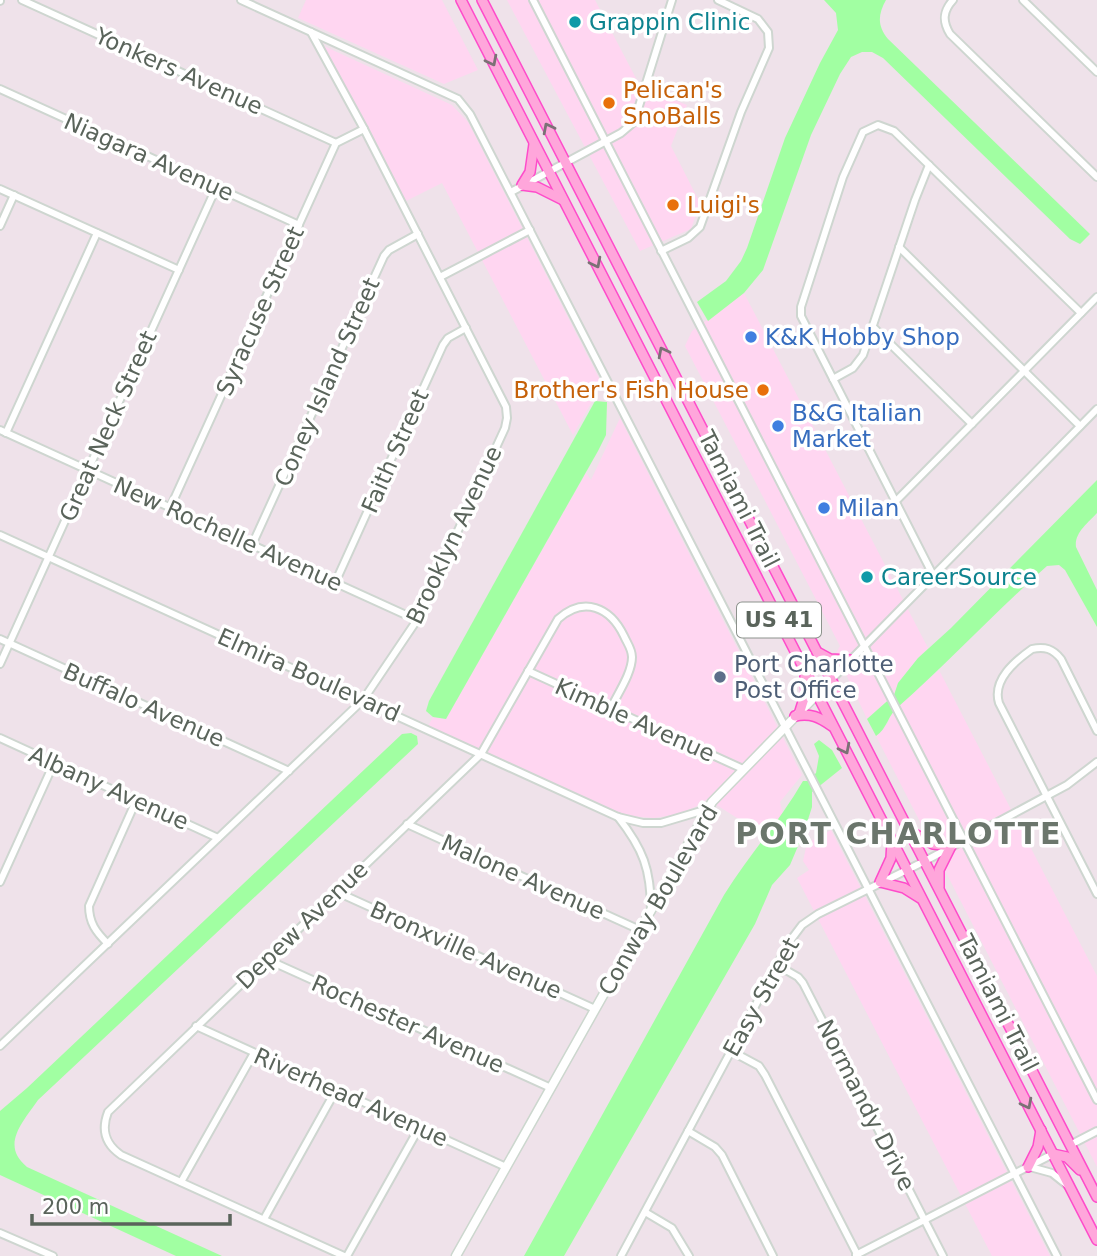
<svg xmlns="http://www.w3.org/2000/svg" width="1097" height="1256" viewBox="0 0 1097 1256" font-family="'DejaVu Sans',sans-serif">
<rect width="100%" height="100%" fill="#efe2ea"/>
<g fill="#ffd6f1">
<path d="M 306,0 L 442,0 L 478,70 L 444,84 L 298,18 Z"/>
<path d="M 507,0 L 595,0 L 640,86 L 687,105 L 671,146 L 700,203 L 691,229 L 640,251 Z"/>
<path d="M 313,41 L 452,105 L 468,122 L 602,384 L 573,435 L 442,183 L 398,205 Z"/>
<path d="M 744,293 L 928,648 L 918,658 L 898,683 L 894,695 L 867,719 L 836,653 L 840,646 L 685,346 L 692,331 Z"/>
<path d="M 620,418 L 802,775 L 780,802 L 783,814 L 767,837 L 707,799 L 697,806 L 679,814 L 654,818 L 630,816 L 608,808 L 428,726 L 433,717 L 446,719 L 586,473 L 591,480 Z"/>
<path d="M 939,670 L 1097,976 L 1097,1167 L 876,736 L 879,734 L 888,723 L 890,716 L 899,706 Z"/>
<path d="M 831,830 L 1050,1256 L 992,1256 L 797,878 L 809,870 L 803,861 L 807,843 Z"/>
</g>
<g fill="#a1ffa2">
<path d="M 824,0 L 886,0 C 878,14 877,26 888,39 L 1090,234 L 1080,244 L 1070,239 L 883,58 L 872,52 L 862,52 L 851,57 L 840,74 L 811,135 L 763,270 L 744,293 L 708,321 L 697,302 L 726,281 L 741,261 L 747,248 L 785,138 L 820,63 L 838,30 L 836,13 Z"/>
<path d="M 595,401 L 607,402 L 606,435 L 598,451 L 446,719 L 433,717 L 426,711 L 429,701 Z"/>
<path d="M 1097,480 L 1097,513 C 1088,523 1074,533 1076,547 L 1097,590 L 1097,627 L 1065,570 L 1059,565 L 1047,566 C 996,611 949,662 898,707 C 888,715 887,729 876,736 L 867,719 L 894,695 L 898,683 L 918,658 L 951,628 Z"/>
<path d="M 411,733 L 417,736 L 418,744 L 38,1100 C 23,1122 0,1145 27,1167 L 222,1256 L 176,1256 L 0,1175 L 0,1111 L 27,1088 L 402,734 Z"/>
<path d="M 819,740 L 832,750 L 842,768 L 812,792 L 812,807 L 804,832 L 790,865 L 772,885 L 755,924 L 564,1256 L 524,1256 L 724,895 C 749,855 780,821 803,781 L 807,781 L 816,773 L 819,756 L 814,744 Z"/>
</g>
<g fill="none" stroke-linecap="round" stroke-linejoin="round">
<defs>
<g id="street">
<path d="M 22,0 L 336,143"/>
<path d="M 241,0 L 458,99 L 470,114 L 1057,1256"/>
<path d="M 533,0 L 1097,1100"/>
<path d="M 953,0 C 943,11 942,21 950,34 L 1097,177"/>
<path d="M 1023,0 L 1097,72"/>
<path d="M 0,1 L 0,0"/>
<path d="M 0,89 L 299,225"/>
<path d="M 0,189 L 179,270"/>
<path d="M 511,192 L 621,133 L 634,122 L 672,0"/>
<path d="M 0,226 L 14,195"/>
<path d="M 899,247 L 1080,426"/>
<path d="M 661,251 L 688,238 L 700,227 L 741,112 L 769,48 L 768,32 L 758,19 L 718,0"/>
<path d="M 440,277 L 530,230"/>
<path d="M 873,327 L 972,424"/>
<path d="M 833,379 L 853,368 L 863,355 L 915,200 L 929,165"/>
<path d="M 0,430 L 417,620"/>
<path d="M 6,433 L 97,233"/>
<path d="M 895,502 L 1097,297"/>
<path d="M 170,508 L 336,143 L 364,129"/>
<path d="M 0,535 L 618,817 L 643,823 L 661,823 L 708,809"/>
<path d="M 252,545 L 384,256 L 389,250 L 418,234"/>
<path d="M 933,575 L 801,316 L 801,307 L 843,177 L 863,132 L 878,125 L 894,131 L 1081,313"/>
<path d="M 335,583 L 443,345 L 448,338 L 466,328"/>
<path d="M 0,639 L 289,771"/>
<path d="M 0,664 L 216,188"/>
<path d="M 528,671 L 743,769"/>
<path d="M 831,680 L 1097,409"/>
<path d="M 1097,731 L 1061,659 C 1053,649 1045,646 1032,649 C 1015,661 992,680 999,703 L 1097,894"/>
<path d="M 0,738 L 218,838"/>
<path d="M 618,817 C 643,849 651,869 651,911"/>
<path d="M 407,824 L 640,930"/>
<path d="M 0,882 L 54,763"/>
<path d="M 337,892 L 595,1009"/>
<path d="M 108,944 C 96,932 89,923 89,906 L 136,801"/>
<path d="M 266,959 L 551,1088"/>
<path d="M 777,965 L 798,977 L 803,983 L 943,1256"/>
<path d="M 196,1026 L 506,1167"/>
<path d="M 0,1046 L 363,700 L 417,620 L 505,428 L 507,418 L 506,407 L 364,129 L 311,32"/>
<path d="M 731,1051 L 759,1066 L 765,1075 L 858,1256"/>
<path d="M 688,1131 L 715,1147 L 722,1155 L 773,1256"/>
<path d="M 1070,1145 L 1097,1131"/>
<path d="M 1030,1167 L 1052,1173 L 1067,1185"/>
<path d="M 181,1182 L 254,1053"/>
<path d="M 645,1212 L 672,1228 L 689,1256"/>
<path d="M 264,1219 L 336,1090"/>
<path d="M 0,1233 L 53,1256"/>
<path d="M 856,1255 L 1053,1154"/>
<path d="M 344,1256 L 121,1155 C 105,1144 101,1130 108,1112 L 481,754 L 558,619 C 584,596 610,607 624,636 C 627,643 632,649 632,657 C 632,673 618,693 611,708"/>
<path d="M 347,1256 L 419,1128"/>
<path d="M 621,1256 L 790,941 L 802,925 L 818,914 L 925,861 L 1067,785 L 1097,762"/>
</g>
<path id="secondary" d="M 456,1256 L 712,802 L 831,680"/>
<g id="primary">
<path d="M 461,0 L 1097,1240"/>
<path d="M 482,0 L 1097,1197"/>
<path d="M 534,144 L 530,172 L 522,185 L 537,187 L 563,200"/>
<path d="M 819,653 L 830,659 L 850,660"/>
<path d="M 800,711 L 806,692 L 805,676"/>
<path d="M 795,716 C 811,713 819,717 832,726"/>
<path d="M 911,832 L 933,844 L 951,846 L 939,870 L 939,887"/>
<path d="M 892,841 L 891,858 L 880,882 L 904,888 L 920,898"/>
<path d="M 1053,1154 L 1067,1157 L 1080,1170"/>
<path d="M 1028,1167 L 1038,1147 L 1041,1130"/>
</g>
</defs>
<use href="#street" stroke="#ced6d0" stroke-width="10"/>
<use href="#secondary" stroke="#ccd7ce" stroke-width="11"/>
<use href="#primary" stroke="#fe4cca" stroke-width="12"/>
<use href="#street" stroke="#fff" stroke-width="6"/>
<use href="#secondary" stroke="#fff" stroke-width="8"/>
<use href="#primary" stroke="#ffa6db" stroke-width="9"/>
</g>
<defs><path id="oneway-chevron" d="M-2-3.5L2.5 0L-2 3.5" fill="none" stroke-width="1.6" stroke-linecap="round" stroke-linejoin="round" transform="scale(1.75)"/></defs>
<g stroke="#7b7175">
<use href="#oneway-chevron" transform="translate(492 61) rotate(63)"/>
<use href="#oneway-chevron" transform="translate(548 128) rotate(-117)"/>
<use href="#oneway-chevron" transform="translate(596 263) rotate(63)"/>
<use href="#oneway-chevron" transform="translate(663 352) rotate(-117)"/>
<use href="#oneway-chevron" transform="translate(845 749) rotate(63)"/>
<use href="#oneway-chevron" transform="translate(1027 1104) rotate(63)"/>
</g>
<g fill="#0f9aa8" stroke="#fff" stroke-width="2.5">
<circle cx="575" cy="22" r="7"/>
<circle cx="867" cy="577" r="7"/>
</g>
<g fill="#e8710a" stroke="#fff" stroke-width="2.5">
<circle cx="609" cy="103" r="7"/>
<circle cx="673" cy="205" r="7"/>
<circle cx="763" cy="390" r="7"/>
</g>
<g fill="#3f7fe0" stroke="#fff" stroke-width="2.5">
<circle cx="751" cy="337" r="7"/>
<circle cx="778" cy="426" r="7"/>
<circle cx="824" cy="508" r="7"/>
</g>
<circle fill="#5c6f8a" stroke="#fff" stroke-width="2.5" cx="720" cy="677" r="7"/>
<g text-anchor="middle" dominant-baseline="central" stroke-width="7" stroke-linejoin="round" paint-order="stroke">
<rect fill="#fff" stroke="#8c928c" stroke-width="2" x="737" y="602.5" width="84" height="35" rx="5"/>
<g font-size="21" font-weight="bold" fill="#5a645b">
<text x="779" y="620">US 41</text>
</g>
<g font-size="23" fill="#0d838f" stroke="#fff" text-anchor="start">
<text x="589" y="22">Grappin Clinic</text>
<text x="881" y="577">CareerSource</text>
</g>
<g font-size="23" fill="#5a645b" stroke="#fff">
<text transform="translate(179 71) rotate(24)">Yonkers Avenue</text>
<text transform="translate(149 157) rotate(24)">Niagara Avenue</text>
<text transform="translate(260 311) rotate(-66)">Syracuse Street</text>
<text transform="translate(327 382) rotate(-66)">Coney Island Street</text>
<text transform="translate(108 426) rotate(-66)">Great Neck Street</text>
<text transform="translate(395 451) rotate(-66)">Faith Street</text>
<text transform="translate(739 499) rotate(63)">Tamiami Trail</text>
<text transform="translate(228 534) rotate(24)">New Rochelle Avenue</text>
<text transform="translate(454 535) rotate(-65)">Brooklyn Avenue</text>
<text transform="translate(309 675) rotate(24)">Elmira Boulevard</text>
<text transform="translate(144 705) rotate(24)">Buffalo Avenue</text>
<text transform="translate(635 720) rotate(24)">Kimble Avenue</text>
<text transform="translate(109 788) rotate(24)">Albany Avenue</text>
<text transform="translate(523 877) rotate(24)">Malone Avenue</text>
<text transform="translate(658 900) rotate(-60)">Conway Boulevard</text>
<text transform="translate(302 925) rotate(-44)">Depew Avenue</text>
<text transform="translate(466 950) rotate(24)">Bronxville Avenue</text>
<text transform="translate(761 997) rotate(-61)">Easy Street</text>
<text transform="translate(998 1003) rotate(63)">Tamiami Trail</text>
<text transform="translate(408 1024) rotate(24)">Rochester Avenue</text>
<text transform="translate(351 1097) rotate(24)">Riverhead Avenue</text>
<text transform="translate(866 1105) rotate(63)">Normandy Drive</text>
</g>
<g font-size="23" fill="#c56008" stroke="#fff" text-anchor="start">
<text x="623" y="90">Pelican's<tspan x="623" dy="26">SnoBalls</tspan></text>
<text x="687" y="205">Luigi's</text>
<text x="749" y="390" text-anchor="end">Brother's Fish House</text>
</g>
<g font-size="23" fill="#366cbe" stroke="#fff" text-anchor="start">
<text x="765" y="337">K&amp;K Hobby Shop</text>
<text x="792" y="413">B&amp;G Italian<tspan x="792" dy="26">Market</tspan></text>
<text x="838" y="508">Milan</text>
</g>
<g font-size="23" fill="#4e5e75" stroke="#fff" text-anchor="start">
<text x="734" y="664">Port Charlotte<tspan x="734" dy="26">Post Office</tspan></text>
</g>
<g font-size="30" font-weight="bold" letter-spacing="2" fill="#6b766c" stroke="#fff">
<text x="899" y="833">PORT CHARLOTTE</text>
</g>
</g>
<path d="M32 1214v10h198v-10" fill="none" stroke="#5a645b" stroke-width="3.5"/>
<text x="42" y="1214" font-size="21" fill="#5a645b" stroke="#ffffff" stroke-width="5" paint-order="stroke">200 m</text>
</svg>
